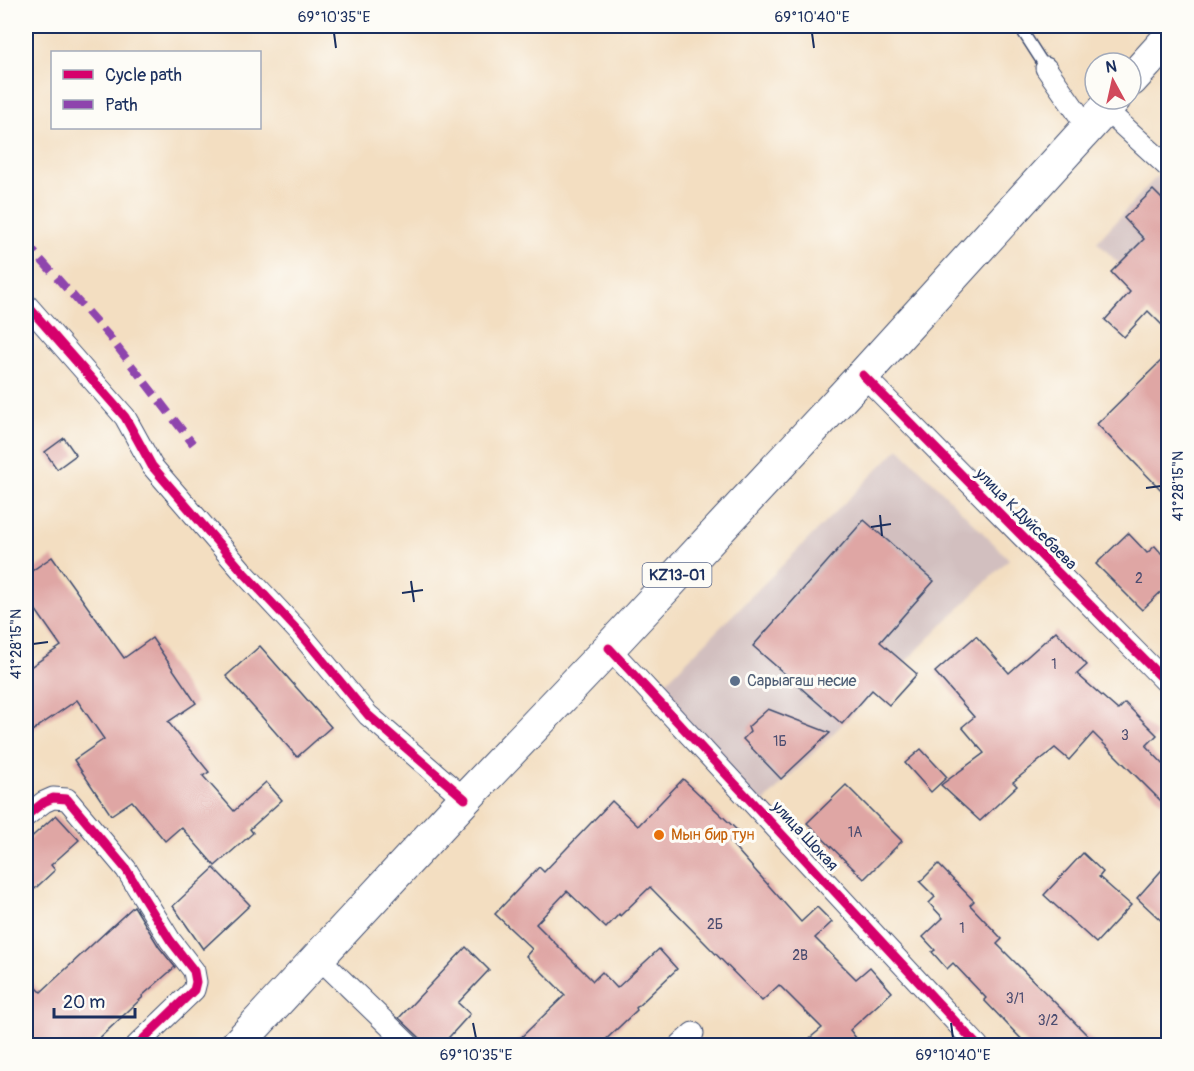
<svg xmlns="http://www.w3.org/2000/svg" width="1194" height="1071" viewBox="0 0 1194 1071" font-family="Pangolin,sans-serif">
<rect width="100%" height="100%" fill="#fdfcf7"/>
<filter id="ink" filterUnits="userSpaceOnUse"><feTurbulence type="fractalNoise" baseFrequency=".0167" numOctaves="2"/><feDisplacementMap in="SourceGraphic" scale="12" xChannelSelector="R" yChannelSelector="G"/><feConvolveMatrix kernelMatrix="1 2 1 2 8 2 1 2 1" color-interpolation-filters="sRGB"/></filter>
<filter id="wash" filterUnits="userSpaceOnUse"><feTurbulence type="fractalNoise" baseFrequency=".008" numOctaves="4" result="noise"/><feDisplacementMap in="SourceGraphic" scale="24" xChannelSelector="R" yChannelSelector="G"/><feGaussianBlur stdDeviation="1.35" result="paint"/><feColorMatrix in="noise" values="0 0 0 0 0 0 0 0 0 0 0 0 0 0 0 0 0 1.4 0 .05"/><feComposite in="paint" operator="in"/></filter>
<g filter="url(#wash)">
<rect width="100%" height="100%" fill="#f3dec1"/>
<g fill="#d2bfbf">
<path d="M 1168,164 L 1168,312 L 1097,242 Z"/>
<path d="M 899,448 L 1009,559 L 761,805 L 656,692 Z"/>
</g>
<g id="blocks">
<g fill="#dfa6a4">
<path d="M 1153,190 L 1168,205 L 1168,331 L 1148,311 L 1124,337 L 1105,320 L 1130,292 L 1111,272 L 1144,239 L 1124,218 Z"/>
<path d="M 1168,354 L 1168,497 L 1097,424 Z"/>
<path d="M 64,438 L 76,455 L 57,469 L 45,452 Z"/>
<path d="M 864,520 L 934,581 L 880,642 L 917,674 L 889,705 L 872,690 L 842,724 L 753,646 Z"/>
<path d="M 1128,533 L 1147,553 L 1155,546 L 1168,561 L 1168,585 L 1142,610 L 1096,564 Z"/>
<path d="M 52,557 L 124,658 L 152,638 L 196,703 L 168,722 L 209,772 L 203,776 L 234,811 L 266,782 L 282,800 L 250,829 L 253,833 L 215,866 L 181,827 L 165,841 L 132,801 L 111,815 L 74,760 L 104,739 L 77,700 L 26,735 L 26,670 L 61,646 L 26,596 L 26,575 Z"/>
<path d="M 1056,631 L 1087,665 L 1077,674 L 1118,710 L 1125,703 L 1157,735 L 1146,746 L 1168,769 L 1168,808 L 1093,733 L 1069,760 L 1055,748 L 1013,782 L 1017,786 L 980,821 L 941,785 L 984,753 L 962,727 L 974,717 L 935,672 L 976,636 L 1009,673 Z"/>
<path d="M 260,646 L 331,727 L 297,757 L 226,676 Z"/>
<path d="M 768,709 L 830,733 L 781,779 L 743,739 L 750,732 L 748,727 Z"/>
<path d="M 921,749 L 947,777 L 931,792 L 905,763 Z"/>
<path d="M 683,779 L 739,832 L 730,842 L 801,922 L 817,907 L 832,922 L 815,938 L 856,979 L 870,967 L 892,992 L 850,1030 L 862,1046 L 800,1046 L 822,1028 L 779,985 L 762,1001 L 650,887 L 620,916 L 619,914 L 606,928 L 567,891 L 536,924 L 593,981 L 602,972 L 617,988 L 659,949 L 677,969 L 636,1008 L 637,1010 L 599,1046 L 512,1046 L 565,995 L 526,956 L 532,949 L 495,914 L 539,867 L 544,872 L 612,801 L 638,826 Z"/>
<path d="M 846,785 L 902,841 L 864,879 L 807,823 Z"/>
<path d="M 56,815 L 79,840 L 51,865 L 55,870 L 26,897 L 26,842 Z"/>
<path d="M 1083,853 L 1103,872 L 1099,877 L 1131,905 L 1096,943 L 1044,895 Z"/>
<path d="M 1168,863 L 1168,927 L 1137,898 Z"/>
<path d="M 938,864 L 974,901 L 970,905 L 1002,939 L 997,944 L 1098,1046 L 1028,1046 L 984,1000 L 986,998 L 953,963 L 947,969 L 932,952 L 935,950 L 923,937 L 943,918 L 929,903 L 935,897 L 920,882 Z"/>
<path d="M 214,868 L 250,905 L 203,949 L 173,906 Z"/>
<path d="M 134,906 L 159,947 L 175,967 L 142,996 L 143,997 L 91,1046 L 26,1046 L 26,977 L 41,992 Z"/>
<path d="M 466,947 L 489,970 L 458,1003 L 470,1014 L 441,1046 L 422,1046 L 419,1037 L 399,1018 Z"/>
<path d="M 382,1037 L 391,1046 L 374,1046 Z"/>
</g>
</g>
</g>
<g filter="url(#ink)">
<use href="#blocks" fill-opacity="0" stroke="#3b496d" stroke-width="1.5"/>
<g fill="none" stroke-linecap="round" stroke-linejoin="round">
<defs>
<path id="lane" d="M 1019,26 L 1046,68"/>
<g id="street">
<path d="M 1046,68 L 1088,128"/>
<path d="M 1105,109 L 1168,167"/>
<path d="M 26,304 L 125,417 L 152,466 L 244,573 L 300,633 L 368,715 L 465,799"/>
<path d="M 863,375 L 1168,684"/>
<path d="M 609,648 L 978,1046"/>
<path d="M 26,816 L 44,802 L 53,798 L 67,799 L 126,869 L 170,940 L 194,971 L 196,982 L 194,990 L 136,1046"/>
<path d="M 318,957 L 410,1046"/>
<path d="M 679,1046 L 693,1033"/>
</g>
<g id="highway">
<path d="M 1131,80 L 1168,39"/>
<path d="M 236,1046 L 465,799 L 609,648 L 863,375 L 1114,99"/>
</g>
</defs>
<use href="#lane" stroke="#3b496d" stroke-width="13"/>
<use href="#street" stroke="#3b496d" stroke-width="23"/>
<use href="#highway" stroke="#3b496d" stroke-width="35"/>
<use href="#lane" stroke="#fff" stroke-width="10"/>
<use href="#street" stroke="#fff" stroke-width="21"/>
<use href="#highway" stroke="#fff" stroke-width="33"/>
<path stroke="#8e44ad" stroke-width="8" stroke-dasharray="15 8" stroke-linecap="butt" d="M 26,243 L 108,335 L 193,444"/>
<defs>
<g id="cycleway">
<path d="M 26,304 L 125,417 L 152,466 L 244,573 L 300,633 L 368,715 L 465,799"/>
<path d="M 863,375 L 1168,684"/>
<path d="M 609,648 L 978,1046"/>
<path d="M 26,816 L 44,802 L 53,798 L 67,799 L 126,869 L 170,940 L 194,971 L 196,982 L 194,990 L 136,1046"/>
</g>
</defs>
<use href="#cycleway" stroke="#fdfcf7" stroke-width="13"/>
<use href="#cycleway" stroke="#d6006c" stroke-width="9"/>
</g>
</g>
<path fill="none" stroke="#1b2f5e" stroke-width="2" d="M 334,33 L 336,48M 812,33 L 814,48M 1146,488 L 1161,486M 880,515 L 882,536M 871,527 L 891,524M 411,581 L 414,602M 402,593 L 423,590M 33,644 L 48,642M 473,1023 L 476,1038M 951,1023 L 953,1038"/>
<circle fill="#5c6f8a" stroke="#fdfcf7" stroke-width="2" cx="735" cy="681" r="6"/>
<circle fill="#e8710a" stroke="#fdfcf7" stroke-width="2" cx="659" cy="835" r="6"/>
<g text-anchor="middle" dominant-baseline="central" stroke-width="6" stroke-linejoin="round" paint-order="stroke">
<g font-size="14" fill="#4c4d70">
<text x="1139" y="578">2</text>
<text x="1054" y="664">1</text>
<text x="1125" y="735">3</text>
<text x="780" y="741">1Б</text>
<text x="855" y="832">1А</text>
<text x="715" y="924">2Б</text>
<text x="962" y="928">1</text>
<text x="800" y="955">2В</text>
<text x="1015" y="998">3/1</text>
<text x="1048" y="1020">3/2</text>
</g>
<rect fill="#fdfcf7" stroke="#5f6c8c" stroke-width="1.5" x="642.5" y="563" width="69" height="24" rx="4.5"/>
<g font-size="15" font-weight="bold" fill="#1b2f5e">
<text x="677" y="575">KZ13-01</text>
</g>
<g font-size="16" fill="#1b2f5e" stroke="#fdfcf7">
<text transform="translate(1026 519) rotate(45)">улица К.Дуйсебаева</text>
<text transform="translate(805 836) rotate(47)">улица Шокая</text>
</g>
<g font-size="16" fill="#4e5e75" stroke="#fdfcf7" text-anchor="start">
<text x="747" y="681">Сарыагаш несие</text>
</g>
<g font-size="16" fill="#c56008" stroke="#fdfcf7" text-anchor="start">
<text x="671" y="835">Мын бир тун</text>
</g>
</g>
<rect width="1194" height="1071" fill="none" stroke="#fdfcf7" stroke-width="66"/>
<rect x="51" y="51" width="210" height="78" fill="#fdfcf7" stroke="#a3aaba" stroke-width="1.5"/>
<rect x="63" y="70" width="30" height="9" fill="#d6006c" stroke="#a3aaba" stroke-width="1.5"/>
<text x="105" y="81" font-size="18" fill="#1b2f5e">Cycle path</text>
<rect x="63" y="100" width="30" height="9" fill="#8e44ad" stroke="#a3aaba" stroke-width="1.5"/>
<text x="105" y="111" font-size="18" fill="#1b2f5e">Path</text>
<g transform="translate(1113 81) rotate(352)"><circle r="28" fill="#fdfcf7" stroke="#a3aaba" stroke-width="1.5"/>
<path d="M0-4.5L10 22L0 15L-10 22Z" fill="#d1495b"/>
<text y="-9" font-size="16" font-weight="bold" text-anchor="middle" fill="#1b2f5e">N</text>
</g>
<path d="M54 1008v9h81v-9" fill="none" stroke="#1b2f5e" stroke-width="3"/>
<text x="63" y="1008" font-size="18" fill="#1b2f5e" stroke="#fdfcf7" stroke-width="4.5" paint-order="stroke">20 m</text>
<rect x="33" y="33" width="1128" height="1005" fill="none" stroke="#1b2f5e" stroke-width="2"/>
<g font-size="15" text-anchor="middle" fill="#1b2f5e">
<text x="334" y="22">69°10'35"E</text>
<text x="812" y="22">69°10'40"E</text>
<text transform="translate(1178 486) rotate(-90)" y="5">41°28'15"N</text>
<text transform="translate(16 644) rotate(-90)" y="5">41°28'15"N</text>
<text x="476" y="1060">69°10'35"E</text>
<text x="953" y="1060">69°10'40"E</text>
</g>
</svg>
